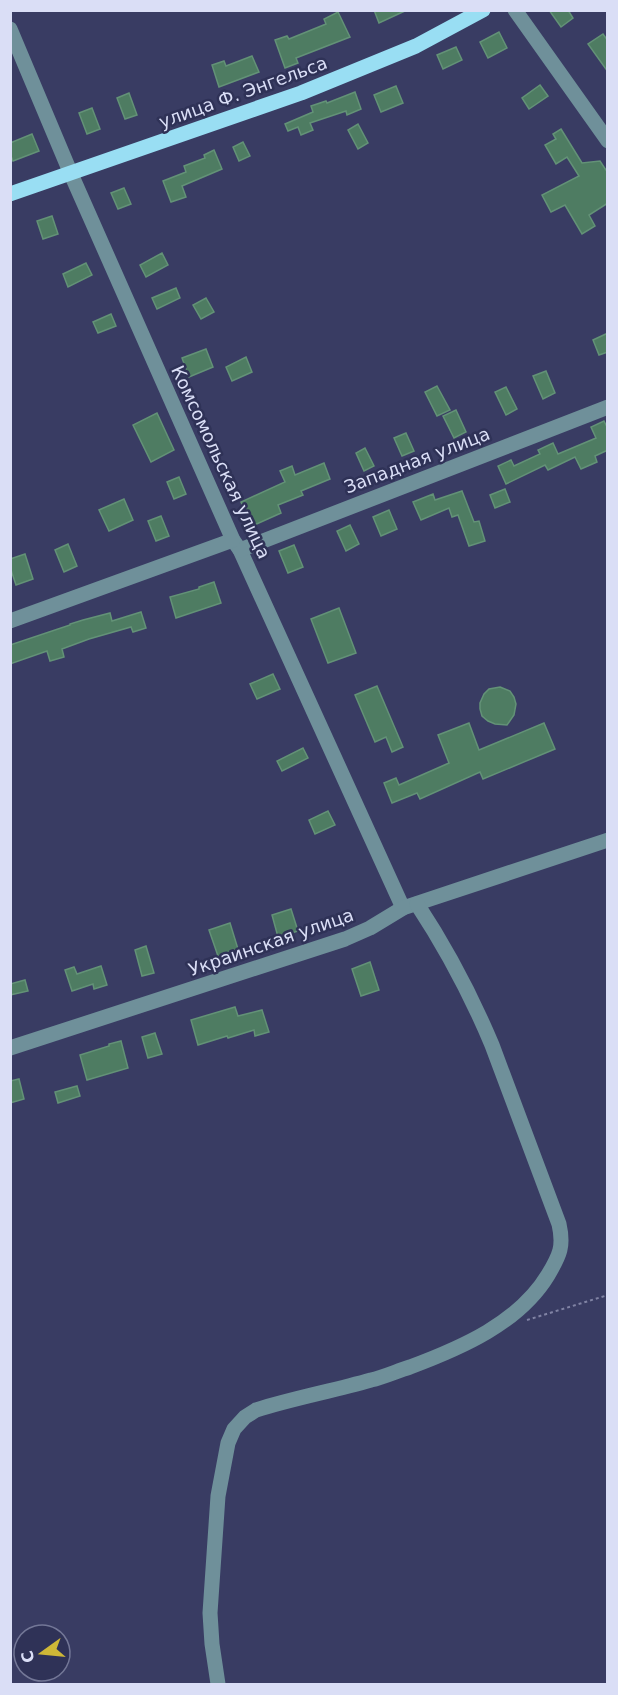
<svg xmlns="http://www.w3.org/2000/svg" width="618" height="1695" viewBox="0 0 618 1695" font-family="'DejaVu Sans',sans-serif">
<rect width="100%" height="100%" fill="#393c63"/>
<g fill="#4e7c62" stroke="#639277" stroke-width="1.5">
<path d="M 374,10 L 407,10 L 379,23 Z"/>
<path d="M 549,10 L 568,10 L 573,18 L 561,27 Z"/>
<path d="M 338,12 L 350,37 L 296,58 L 298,63 L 285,68 L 275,40 L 287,36 L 289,39 L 326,24 L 324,19 Z"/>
<path d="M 499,32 L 507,48 L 488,58 L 480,42 Z"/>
<path d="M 603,34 L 608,41 L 608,72 L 588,44 Z"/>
<path d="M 456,47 L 462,60 L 443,69 L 437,55 Z"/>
<path d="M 252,56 L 259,72 L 219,87 L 212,65 L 224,61 L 226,66 Z"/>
<path d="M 540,85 L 548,96 L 529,109 L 522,98 Z"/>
<path d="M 396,86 L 403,103 L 381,112 L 374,95 Z"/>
<path d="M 355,92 L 361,109 L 347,115 L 346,111 L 310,123 L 313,130 L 301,135 L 298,127 L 288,131 L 285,124 L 313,112 L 311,106 L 326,101 L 327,103 Z"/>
<path d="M 129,93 L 137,115 L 125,119 L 117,98 Z"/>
<path d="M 92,108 L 100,129 L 87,134 L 79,113 Z"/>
<path d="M 358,124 L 368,143 L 358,149 L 348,130 Z"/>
<path d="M 561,129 L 582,163 L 600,161 L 608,173 L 608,203 L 589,215 L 595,226 L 582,234 L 565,205 L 551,212 L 542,195 L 579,176 L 567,157 L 556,164 L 545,145 L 556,139 L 553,134 Z"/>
<path d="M 32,134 L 39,151 L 13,161 L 10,154 L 10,143 Z"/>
<path d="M 243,142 L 250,156 L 239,161 L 233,147 Z"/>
<path d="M 214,150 L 222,169 L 182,186 L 186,197 L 171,202 L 163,181 L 186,172 L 184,166 L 205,158 L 204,155 Z"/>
<path d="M 124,188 L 131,204 L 118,209 L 111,193 Z"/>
<path d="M 52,216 L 58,234 L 43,239 L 37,221 Z"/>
<path d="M 162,253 L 168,265 L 146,277 L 140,265 Z"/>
<path d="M 86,263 L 92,275 L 68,287 L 63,274 Z"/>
<path d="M 176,288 L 180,298 L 157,309 L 152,298 Z"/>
<path d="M 206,298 L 214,312 L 201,319 L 193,305 Z"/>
<path d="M 111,314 L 116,326 L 98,333 L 93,322 Z"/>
<path d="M 608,333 L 608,352 L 599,355 L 593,340 Z"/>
<path d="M 206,349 L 213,367 L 189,377 L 182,358 Z"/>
<path d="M 246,357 L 252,372 L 232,381 L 226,367 Z"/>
<path d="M 546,371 L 555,393 L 543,399 L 533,376 Z"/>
<path d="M 437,386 L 450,410 L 437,416 L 425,392 Z"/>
<path d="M 506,387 L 517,409 L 506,415 L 495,392 Z"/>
<path d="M 456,410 L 466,432 L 454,438 L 443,416 Z"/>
<path d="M 157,413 L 174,450 L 151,462 L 133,425 Z"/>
<path d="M 604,421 L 608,429 L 608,450 L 595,456 L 597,462 L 581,469 L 575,457 L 548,470 L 545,465 L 506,484 L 498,466 L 511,460 L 514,466 L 540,454 L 538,450 L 553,443 L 558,454 L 596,438 L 591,427 Z"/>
<path d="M 406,433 L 414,451 L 402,456 L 394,438 Z"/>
<path d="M 365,448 L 374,466 L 364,471 L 356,453 Z"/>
<path d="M 324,463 L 330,479 L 301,491 L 303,495 L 278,505 L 281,513 L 252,526 L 241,502 L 285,482 L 280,471 L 292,466 L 295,475 Z"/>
<path d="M 179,477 L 186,494 L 174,499 L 167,482 Z"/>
<path d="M 505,489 L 510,502 L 495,508 L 490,495 Z"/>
<path d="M 462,491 L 474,522 L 479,521 L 485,541 L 469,546 L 458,515 L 452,517 L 449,508 L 421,520 L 413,502 L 433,494 L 435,500 Z"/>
<path d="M 124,499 L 133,520 L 109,531 L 99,510 Z"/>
<path d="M 389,510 L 397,529 L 381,536 L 373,517 Z"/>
<path d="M 161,516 L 169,536 L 156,541 L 148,521 Z"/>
<path d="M 350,525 L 359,544 L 346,551 L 337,531 Z"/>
<path d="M 68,544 L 77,566 L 64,572 L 55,550 Z"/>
<path d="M 294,545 L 303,567 L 288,573 L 279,551 Z"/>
<path d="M 25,554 L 33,579 L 16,585 L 10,567 L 10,559 Z"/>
<path d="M 214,582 L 221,603 L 176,618 L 170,597 L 199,589 L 199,587 Z"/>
<path d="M 339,608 L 356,653 L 328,663 L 311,619 Z"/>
<path d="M 141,612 L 146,628 L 133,632 L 131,627 L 89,639 L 62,649 L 64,657 L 50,661 L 47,651 L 10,664 L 10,645 L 70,625 L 70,624 L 83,620 L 110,613 L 112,621 Z"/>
<path d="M 273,674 L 280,689 L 257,699 L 250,684 Z"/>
<path d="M 377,686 L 403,747 L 392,752 L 386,737 L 375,742 L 355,695 Z"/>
<path d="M 500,687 L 510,691 L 514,697 L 516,704 L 514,715 L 507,725 L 495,724 L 488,721 L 482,716 L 480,709 L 480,703 L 484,694 L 489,689 Z"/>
<path d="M 469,723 L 479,750 L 544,723 L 555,749 L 483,779 L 480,772 L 420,799 L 417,793 L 392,803 L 384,783 L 396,778 L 399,785 L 449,763 L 438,735 Z"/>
<path d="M 303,748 L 308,758 L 282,771 L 277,761 Z"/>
<path d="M 328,811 L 335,825 L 315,834 L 309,820 Z"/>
<path d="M 291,909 L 298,931 L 278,937 L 272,915 Z"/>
<path d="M 230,923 L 238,949 L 218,956 L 209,930 Z"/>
<path d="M 146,946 L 154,973 L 142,976 L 135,950 Z"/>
<path d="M 370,962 L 379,990 L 361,996 L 352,969 Z"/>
<path d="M 101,966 L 107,985 L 94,989 L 93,984 L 72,991 L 65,970 L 74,967 L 77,974 Z"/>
<path d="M 25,980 L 28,991 L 10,995 L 10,984 Z"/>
<path d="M 235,1007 L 238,1016 L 262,1010 L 269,1032 L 255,1036 L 254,1030 L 228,1038 L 227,1036 L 198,1045 L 191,1020 Z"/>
<path d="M 155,1033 L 162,1054 L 148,1058 L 142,1037 Z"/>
<path d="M 121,1041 L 128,1068 L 87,1080 L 80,1055 L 109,1046 L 109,1044 Z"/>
<path d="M 19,1079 L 24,1099 L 10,1103 L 10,1081 Z"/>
<path d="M 77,1086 L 80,1096 L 58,1103 L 55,1092 Z"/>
</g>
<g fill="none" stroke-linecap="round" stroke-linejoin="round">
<path stroke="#8083a4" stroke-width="2" stroke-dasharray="3 3" stroke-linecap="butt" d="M 527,1320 L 608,1295"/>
<g stroke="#6f909a" stroke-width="15">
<path d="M 515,10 L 608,141"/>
<path d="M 10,29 L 71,174 L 233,540 L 240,550 L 403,908"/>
<path d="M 240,550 L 608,407"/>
<path d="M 10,621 L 233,540"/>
<path d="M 10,1048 L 345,939 L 370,928 L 403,908 L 608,840"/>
<path d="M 218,1684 L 212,1644 L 210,1613 L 218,1496 L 228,1443 L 234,1429 L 245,1417 L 256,1410 C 294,1398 333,1391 371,1380 C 384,1377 397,1371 410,1367 C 461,1348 519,1323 548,1275 C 560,1255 564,1246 559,1224 L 492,1045 C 471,995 446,948 417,904"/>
</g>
<path stroke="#99def3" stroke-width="15" d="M 10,194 L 301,93 L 416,46 L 483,10"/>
</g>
<g text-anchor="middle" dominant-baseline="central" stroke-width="5" stroke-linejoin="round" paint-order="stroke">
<g font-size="18" fill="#dadef6" stroke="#2f3257">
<text transform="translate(243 92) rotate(-20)">улица Ф. Энгельса</text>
<text transform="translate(417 460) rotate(-21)">Западная улица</text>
<text transform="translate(221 462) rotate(65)">Комсомольская улица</text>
<text transform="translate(271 942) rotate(-19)">Украинская улица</text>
</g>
</g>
<rect width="618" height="1695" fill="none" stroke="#dadef6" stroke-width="24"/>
<g transform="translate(42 1653) rotate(255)"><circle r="28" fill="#2f3257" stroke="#737797" stroke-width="1.5"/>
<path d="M0-4.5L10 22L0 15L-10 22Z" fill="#cfb837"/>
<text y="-9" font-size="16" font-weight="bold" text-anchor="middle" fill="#dadef6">С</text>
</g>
</svg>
